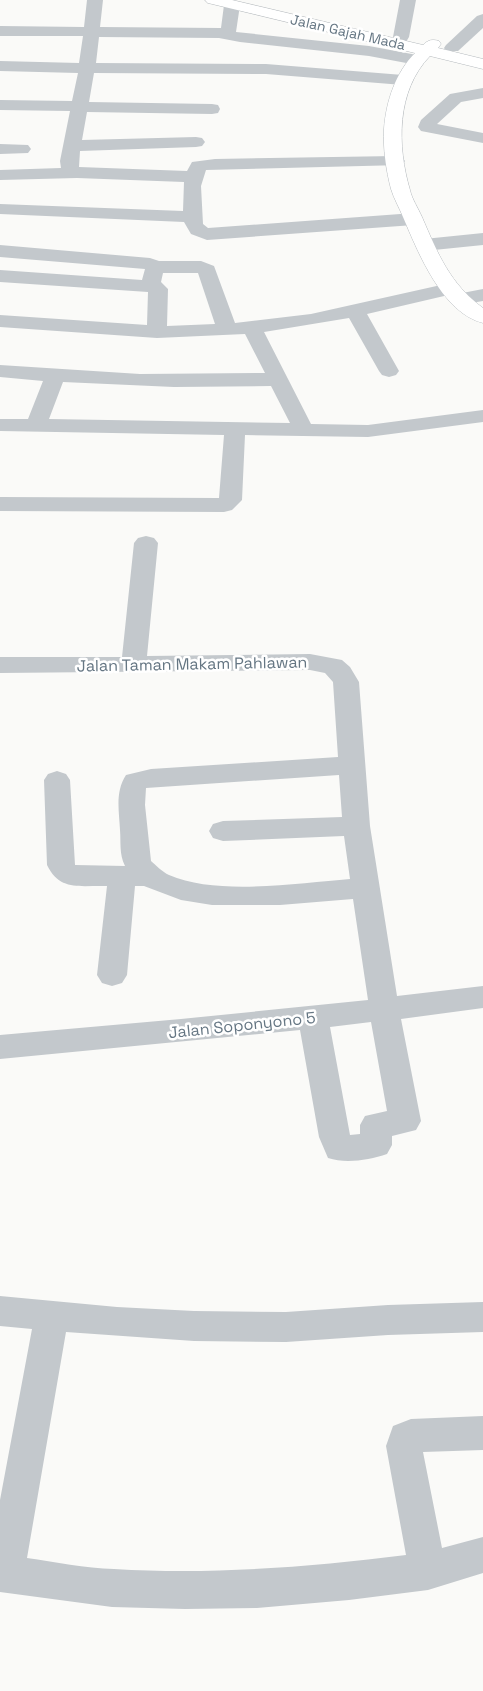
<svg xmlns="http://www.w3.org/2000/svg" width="483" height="1691" viewBox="0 0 483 1691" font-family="'Space Grotesk',sans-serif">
<rect width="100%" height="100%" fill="#fafaf8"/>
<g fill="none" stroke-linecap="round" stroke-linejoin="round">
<defs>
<path id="major" d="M 205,0 L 232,0 L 423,45 C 428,40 432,39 439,41 L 441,44 L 438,48 L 483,59 L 483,69 L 430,56 C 396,91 397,146 410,190 C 412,199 418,208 422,217 C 438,254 450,284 483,308 L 483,323 C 442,313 418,252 403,217 C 399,207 394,199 391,189 C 386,170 383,149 384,129 C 386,101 396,72 415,53 L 208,3 Z"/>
</defs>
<use href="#major" stroke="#b5babe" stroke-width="1"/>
<g fill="#c3c8cc" fill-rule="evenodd">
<path d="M 87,0 L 103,0 L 100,27 L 221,28 L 224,5 L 227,2 L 237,2 L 240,5 L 236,32 L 369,46 L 417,55 L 423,57 L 425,60 L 423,63 L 417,65 L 369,56 L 240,42 L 219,38 L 99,37 L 96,63 L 266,64 L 403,75 L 409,77 L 411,80 L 409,83 L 403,85 L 266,74 L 94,73 L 89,102 L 212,104 L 218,105 L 220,109 L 218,113 L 212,114 L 87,112 L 82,140 L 196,137 L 202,138 L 205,142 L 202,146 L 196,147 L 80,151 L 79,167 L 187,171 L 192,162 L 215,159 L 396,156 L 402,157 L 405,161 L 402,165 L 206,170 L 201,186 L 203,224 L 208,228 L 414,213 L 421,215 L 423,219 L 421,223 L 414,225 L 207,240 L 191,234 L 184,222 L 0,214 L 0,204 L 183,211 L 184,182 L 77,178 L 0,180 L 0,170 L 61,168 L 60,161 L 70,111 L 0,110 L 0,100 L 72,101 L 78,73 L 0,71 L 0,61 L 79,63 L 83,36 L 0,36 L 0,26 L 84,27 Z"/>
<path d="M 400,0 L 416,0 L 409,37 L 403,47 L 391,47 L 389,44 L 393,37 Z"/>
<path d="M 483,14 L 483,28 L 458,51 L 446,51 L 444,48 L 446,45 L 477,16 Z"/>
<path d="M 483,88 L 483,98 L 461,102 L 437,124 L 483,133 L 483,143 L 421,131 L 418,127 L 421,120 L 450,94 Z"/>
<path d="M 0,144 L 28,145 L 31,149 L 28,153 L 0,154 Z"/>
<path d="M 483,233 L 483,245 L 424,251 L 417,249 L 415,245 L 417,241 L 424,239 Z"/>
<path d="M 0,245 L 150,258 L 159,261 L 201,261 L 214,266 L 235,323 L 311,314 L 450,283 L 457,285 L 460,289 L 457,293 L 367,314 L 399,371 L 396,375 L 389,377 L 382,375 L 379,371 L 349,318 L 264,332 L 311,424 L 368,425 L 483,410 L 483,422 L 368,437 L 245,435 L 242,500 L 232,510 L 224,512 L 0,511 L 0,497 L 219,498 L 224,435 L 0,431 L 0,419 L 28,419 L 43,381 L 0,377 L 0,365 L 140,374 L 265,373 L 245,334 L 157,338 L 0,327 L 0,315 L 147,325 L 148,292 L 0,282 L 0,270 L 142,280 L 145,269 L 0,257 ZM 163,273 L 198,273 L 215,324 L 167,326 L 168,289 L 161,282 ZM 63,382 L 174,387 L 271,386 L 290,423 L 49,419 Z"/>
<path d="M 483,289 L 483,301 L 459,305 L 452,303 L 449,299 L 452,295 Z"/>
<path d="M 146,536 L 154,538 L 158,543 L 147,656 L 310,654 L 342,660 L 350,667 L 359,682 L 370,826 L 397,996 L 483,986 L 483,1008 L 401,1019 L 421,1121 L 416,1130 L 392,1136 L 392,1145 L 387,1154 C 369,1160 346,1164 328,1158 L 319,1137 L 300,1030 L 0,1059 L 0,1035 L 181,1019 L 368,1000 L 353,899 L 280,905 L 212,905 L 181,900 L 144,886 L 135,886 L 127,975 L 122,983 L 112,986 L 102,983 L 97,975 L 107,886 C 81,885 60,892 47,865 L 44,780 L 48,774 L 57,771 L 66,774 L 70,780 L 75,865 L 125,866 C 119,854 121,842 120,830 C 119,810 115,792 126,775 L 151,769 L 338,757 L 333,682 L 325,673 L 310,670 L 0,673 L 0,657 L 122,657 L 134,543 L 138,538 ZM 339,775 L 342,817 L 223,821 L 213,824 L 209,831 L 213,838 L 223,841 L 344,836 L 350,879 C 298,883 217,896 169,875 C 162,872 156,865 151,861 L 145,805 L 146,788 ZM 371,1022 L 387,1111 L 365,1116 L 360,1125 L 360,1134 L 350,1135 L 330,1027 Z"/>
<path d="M 0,1296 L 117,1307 L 194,1311 L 286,1312 L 388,1305 L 483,1302 L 483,1332 L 388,1335 L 286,1342 L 194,1341 L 66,1332 L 27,1558 C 55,1562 85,1568 114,1569 C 212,1575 309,1567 406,1555 L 386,1446 L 393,1426 L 411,1419 L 483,1416 L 483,1450 L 423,1452 L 442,1548 L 483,1537 L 483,1573 L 428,1590 L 349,1600 L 257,1608 L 185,1609 L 112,1607 L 0,1592 L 0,1500 L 32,1329 L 0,1326 Z"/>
</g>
<use href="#major" fill="#fff" fill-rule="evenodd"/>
</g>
<g text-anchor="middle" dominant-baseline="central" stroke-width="5" stroke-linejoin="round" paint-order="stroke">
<g font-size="14" fill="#657683" stroke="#fff">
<text transform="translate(348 32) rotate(13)">Jalan Gajah Mada</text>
</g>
<g font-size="16" fill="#657683" stroke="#fff">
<text transform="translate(192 664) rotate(-1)">Jalan Taman Makam Pahlawan</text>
<text transform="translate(242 1025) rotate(-6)">Jalan Soponyono 5</text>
</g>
</g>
</svg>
